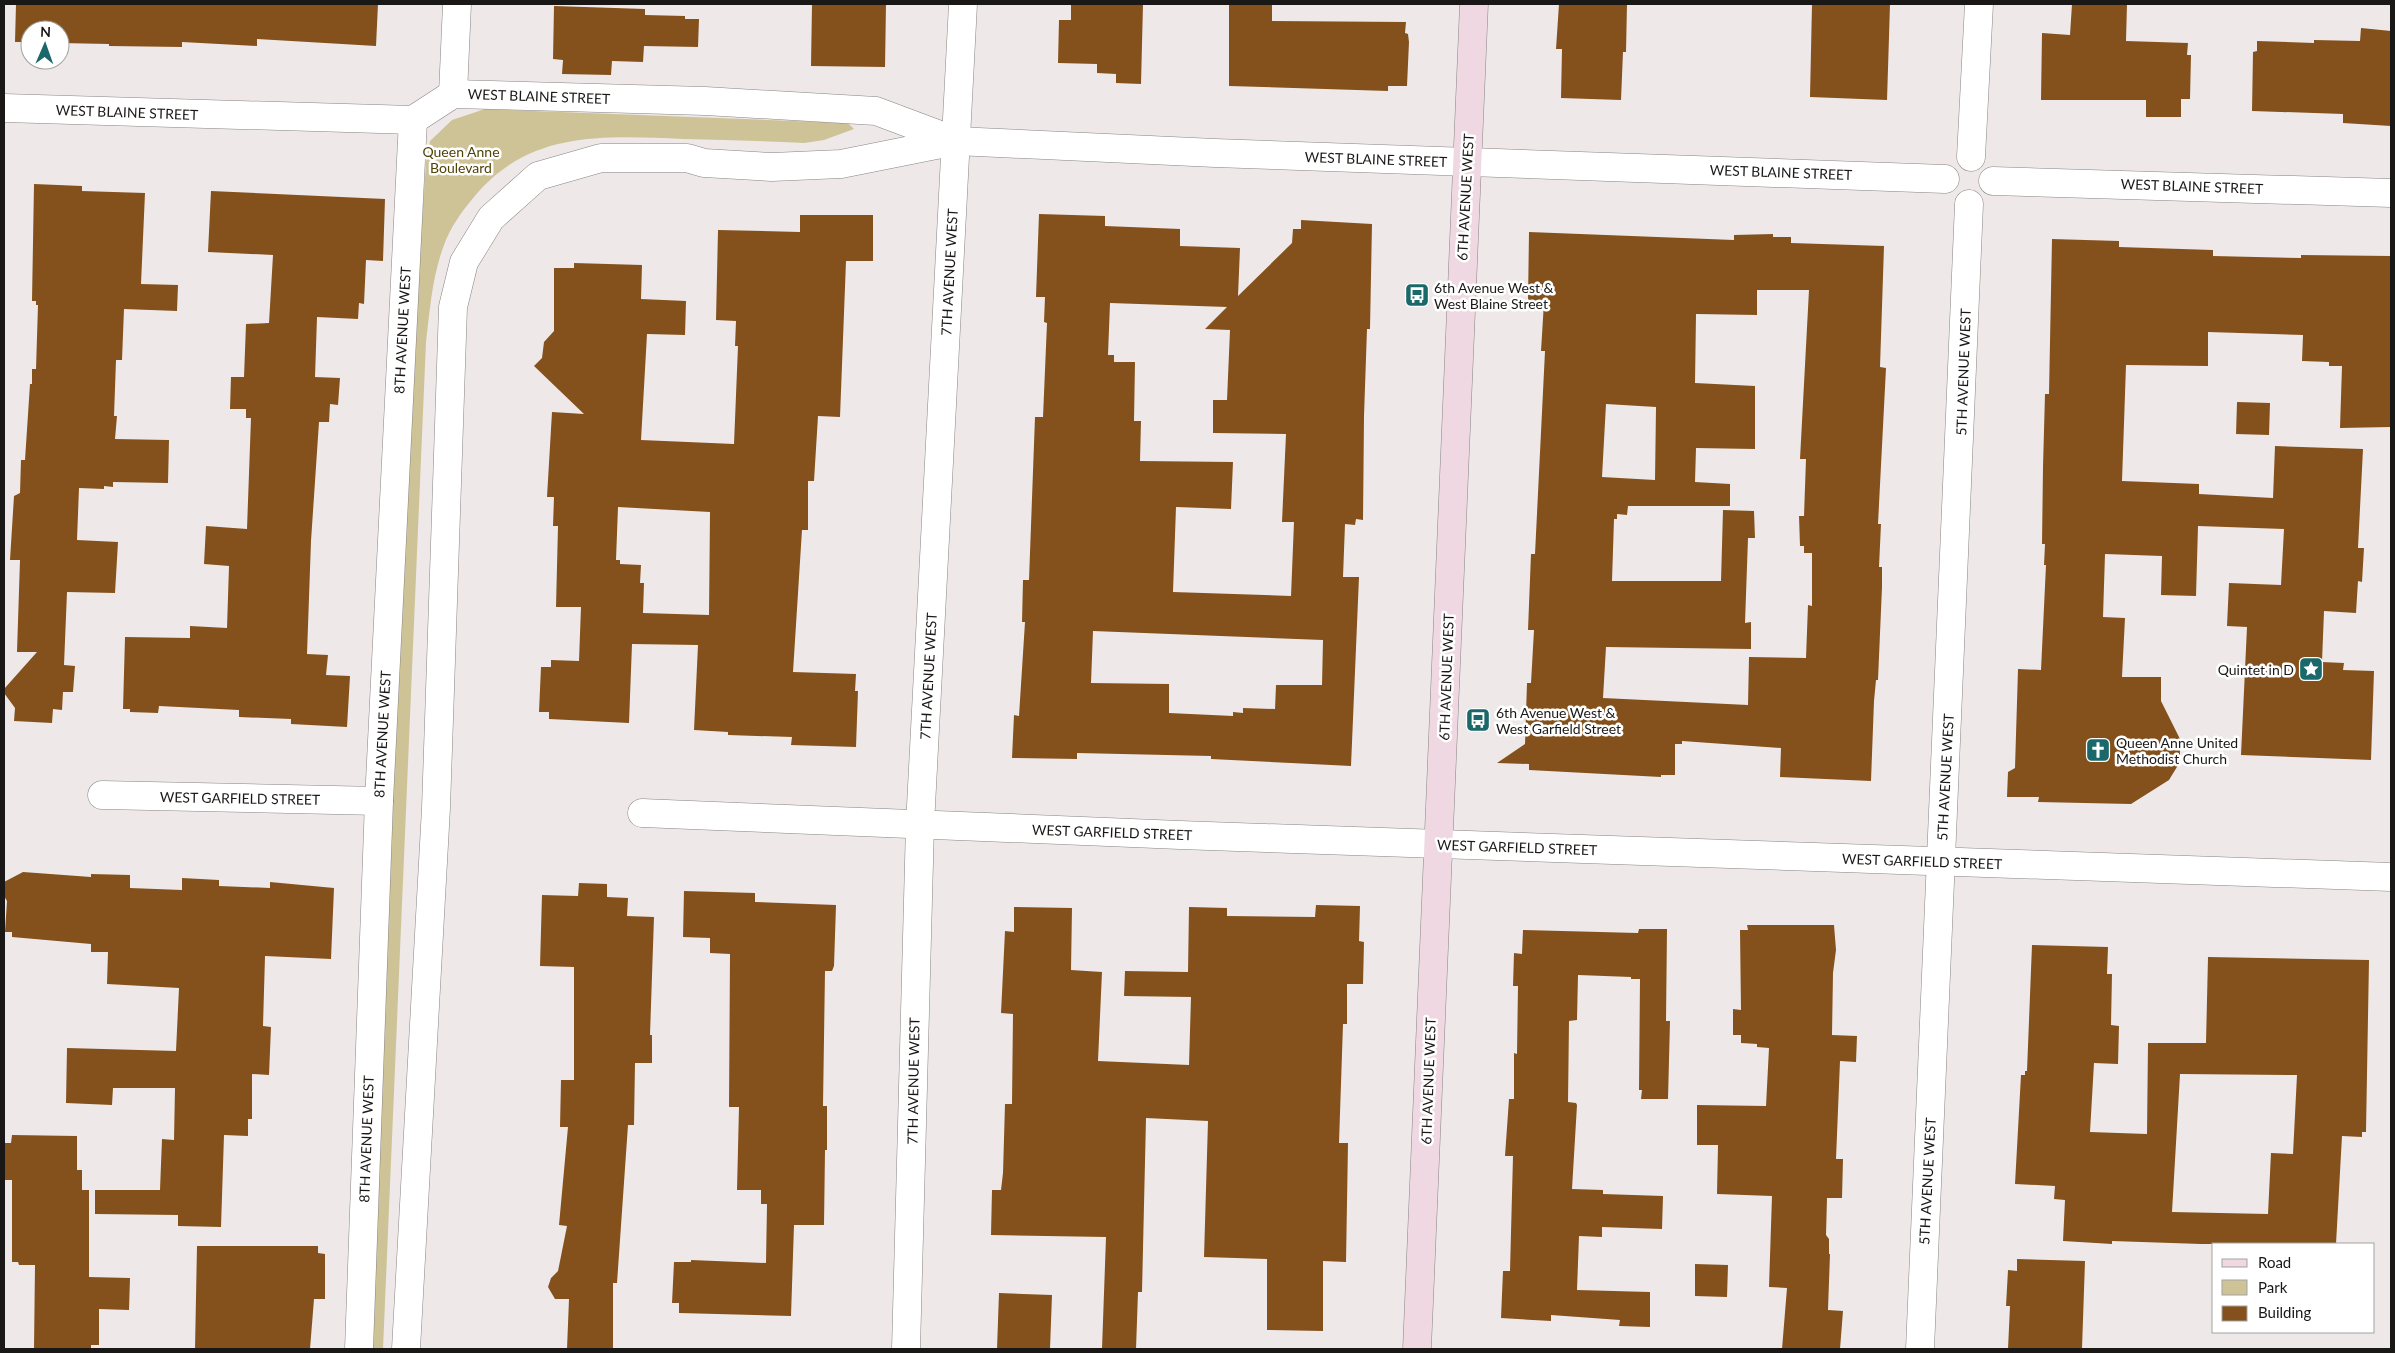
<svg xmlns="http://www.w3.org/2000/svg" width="2395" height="1353" viewBox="0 0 2395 1353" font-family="Lato,sans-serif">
<rect width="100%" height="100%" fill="#eee9e8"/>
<path fill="#cec397" d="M 485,109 L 848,123 L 854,129 L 824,140 L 804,143 C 764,141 723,140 683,139 C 604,136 529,130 474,197 C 462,211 450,228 444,245 C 432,277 430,309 426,342 L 383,1349 L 370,1349 C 387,954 398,558 426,163 L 430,141 L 452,120 Z"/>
<g fill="#84511c" fill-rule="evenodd">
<path d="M 16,4 L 378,4 L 376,46 L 257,39 L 257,46 L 182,42 L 182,47 L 109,46 L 109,44 L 60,43 L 60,30 L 30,30 L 30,42 L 15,42 Z"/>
<path d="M 812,4 L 886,4 L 885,67 L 811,66 Z"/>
<path d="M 1071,4 L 1143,4 L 1141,84 L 1116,83 L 1116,74 L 1097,73 L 1097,64 L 1058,63 L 1059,20 L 1071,20 Z"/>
<path d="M 1229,4 L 1272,4 L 1272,21 L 1406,22 L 1405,33 L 1408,34 L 1409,42 L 1407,86 L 1388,86 L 1388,91 L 1229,86 Z"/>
<path d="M 1559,4 L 1627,4 L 1626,52 L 1623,52 L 1621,100 L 1561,98 L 1562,49 L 1556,49 Z"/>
<path d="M 1812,4 L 1890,4 L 1887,100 L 1810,97 Z"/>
<path d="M 2072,4 L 2127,4 L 2126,41 L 2188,43 L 2187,55 L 2191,55 L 2190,99 L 2181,99 L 2181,117 L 2146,117 L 2146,100 L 2041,100 L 2042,33 L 2070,35 Z"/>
<path d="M 554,6 L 645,9 L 645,15 L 685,16 L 685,19 L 699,19 L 698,47 L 644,46 L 643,62 L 612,61 L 611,75 L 562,74 L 563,60 L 553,59 Z"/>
<path d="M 2361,28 L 2391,31 L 2391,126 L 2343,123 L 2343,114 L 2252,111 L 2253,52 L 2257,51 L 2257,41 L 2314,43 L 2314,40 L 2360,41 Z"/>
<path d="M 34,184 L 82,186 L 82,191 L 145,193 L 141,284 L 178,285 L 177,311 L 124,309 L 122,360 L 116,360 L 114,416 L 117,416 L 115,439 L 169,440 L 168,483 L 113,482 L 113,487 L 104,486 L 104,489 L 79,488 L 77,540 L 118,542 L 115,593 L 67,592 L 64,665 L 75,666 L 73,692 L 63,692 L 62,710 L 53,709 L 52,723 L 14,721 L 15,708 L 4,693 L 4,689 L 37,652 L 17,652 L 20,560 L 10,560 L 14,496 L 20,493 L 21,460 L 25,460 L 30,384 L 32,384 L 32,369 L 36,369 L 38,305 L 36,305 L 36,301 L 32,301 Z"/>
<path d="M 211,191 L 385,199 L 383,261 L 366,260 L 364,304 L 359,303 L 358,319 L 317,317 L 315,377 L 340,378 L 338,405 L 330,404 L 329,422 L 319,422 L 311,541 L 307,654 L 328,655 L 326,675 L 350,676 L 347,727 L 291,724 L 291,719 L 239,717 L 239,710 L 159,706 L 158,713 L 130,712 L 130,709 L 123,709 L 125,637 L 190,638 L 190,626 L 227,628 L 229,566 L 204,564 L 206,526 L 247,529 L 251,418 L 246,418 L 246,409 L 230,409 L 231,377 L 244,377 L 246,324 L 269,323 L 273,255 L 208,252 Z"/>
<path d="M 1039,214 L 1105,216 L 1105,226 L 1180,229 L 1180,246 L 1240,248 L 1238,296 L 1292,243 L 1293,229 L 1301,229 L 1301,220 L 1372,224 L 1370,329 L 1367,329 L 1364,416 L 1363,520 L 1356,519 L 1355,525 L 1345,524 L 1343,577 L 1359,577 L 1351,766 L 1211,759 L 1211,756 L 1077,753 L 1077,759 L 1012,758 L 1014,715 L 1019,716 L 1025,622 L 1022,622 L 1023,580 L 1029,580 L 1035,417 L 1043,417 L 1047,323 L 1044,322 L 1045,297 L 1036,297 ZM 1110,303 L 1227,307 L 1205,329 L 1230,330 L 1227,400 L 1213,400 L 1213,433 L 1286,434 L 1282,522 L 1294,522 L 1291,596 L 1173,592 L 1176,507 L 1231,509 L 1233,462 L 1140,461 L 1141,421 L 1134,421 L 1135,362 L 1114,362 L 1114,355 L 1108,355 ZM 1093,631 L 1323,640 L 1322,685 L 1276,685 L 1275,709 L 1243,708 L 1243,713 L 1233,712 L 1233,716 L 1169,713 L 1169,684 L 1091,683 Z"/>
<path d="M 800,215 L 873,215 L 873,261 L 846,261 L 840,417 L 818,416 L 814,481 L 808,481 L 808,530 L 802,530 L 793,672 L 856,674 L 855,691 L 858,691 L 856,747 L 791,745 L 792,737 L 728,735 L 728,732 L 694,730 L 698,645 L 632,644 L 629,723 L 549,719 L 549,712 L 539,712 L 541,667 L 551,667 L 551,660 L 579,661 L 581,607 L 556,607 L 558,526 L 553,526 L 554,497 L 547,497 L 552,412 L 584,414 L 534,366 L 542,358 L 544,342 L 554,331 L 554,268 L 574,268 L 574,263 L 642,265 L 641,299 L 686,301 L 685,335 L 647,334 L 641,440 L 734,444 L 738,346 L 735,346 L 736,321 L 716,320 L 718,230 L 800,232 ZM 618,507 L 710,512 L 709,615 L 643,613 L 644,583 L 640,583 L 641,565 L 620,564 L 620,560 L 616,560 Z"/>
<path d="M 1529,232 L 1734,240 L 1734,235 L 1773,234 L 1773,237 L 1791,237 L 1791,243 L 1884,246 L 1880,367 L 1886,368 L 1878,524 L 1881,524 L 1879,567 L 1882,567 L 1882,587 L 1878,680 L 1876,680 L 1874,701 L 1871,781 L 1780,777 L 1781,748 L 1682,741 L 1682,744 L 1675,744 L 1675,775 L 1661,775 L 1661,777 L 1529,770 L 1529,764 L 1497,763 L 1525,744 L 1527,683 L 1531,683 L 1534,630 L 1528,630 L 1531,554 L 1535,554 L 1545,351 L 1541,351 L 1544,302 L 1528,302 ZM 1757,290 L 1809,290 L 1800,459 L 1806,459 L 1804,516 L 1799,516 L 1800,546 L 1804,546 L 1804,553 L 1812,553 L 1812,606 L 1808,605 L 1806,658 L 1749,657 L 1748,705 L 1603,698 L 1606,647 L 1751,649 L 1751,622 L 1745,623 L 1748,538 L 1755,538 L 1754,511 L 1723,510 L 1721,581 L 1612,581 L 1614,519 L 1617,519 L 1617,514 L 1627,515 L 1628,506 L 1730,506 L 1730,484 L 1695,482 L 1696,448 L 1755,449 L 1755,386 L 1695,383 L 1696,314 L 1757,315 ZM 1606,404 L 1656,407 L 1655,480 L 1602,477 Z"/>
<path d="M 2052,239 L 2119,241 L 2119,247 L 2213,250 L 2213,256 L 2301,258 L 2301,255 L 2391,256 L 2391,427 L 2340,428 L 2342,366 L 2329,366 L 2329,362 L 2302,361 L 2303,335 L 2208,332 L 2208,366 L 2126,365 L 2122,481 L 2199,484 L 2199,494 L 2273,498 L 2275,446 L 2363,449 L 2358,548 L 2364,548 L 2362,582 L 2358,581 L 2356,613 L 2324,611 L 2322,662 L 2344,663 L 2343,670 L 2374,671 L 2371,760 L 2241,755 L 2247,627 L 2227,626 L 2229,583 L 2281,585 L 2284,529 L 2198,526 L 2196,596 L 2161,595 L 2162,556 L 2105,554 L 2103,617 L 2125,618 L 2122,677 L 2161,677 L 2161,701 L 2180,739 L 2180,762 L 2169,780 L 2131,804 L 2038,802 L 2039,797 L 2007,797 L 2008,772 L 2015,768 L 2018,669 L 2041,670 L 2046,565 L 2044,565 L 2045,544 L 2042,544 L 2043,467 L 2045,394 L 2049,394 Z"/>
<path d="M 2237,402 L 2270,403 L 2269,435 L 2236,434 Z"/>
<path d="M 23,872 L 91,877 L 91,874 L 130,875 L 130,888 L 182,890 L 182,878 L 219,880 L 219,886 L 270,888 L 270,882 L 334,888 L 331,959 L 265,956 L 263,1026 L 271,1027 L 269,1075 L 252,1074 L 252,1119 L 248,1119 L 248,1136 L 224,1135 L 221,1227 L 178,1226 L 178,1215 L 95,1214 L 95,1190 L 160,1190 L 162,1139 L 174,1140 L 175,1088 L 113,1088 L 112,1105 L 66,1103 L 67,1048 L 176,1051 L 179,988 L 107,984 L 108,952 L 91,952 L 91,944 L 12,937 L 12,932 L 5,932 L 7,901 L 4,896 L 4,882 Z"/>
<path d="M 579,883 L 607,884 L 607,897 L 628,898 L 627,916 L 654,917 L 650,1035 L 652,1035 L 652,1063 L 635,1063 L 634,1125 L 628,1125 L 617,1283 L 613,1283 L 613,1349 L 567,1349 L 569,1299 L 555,1299 L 548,1287 L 551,1278 L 558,1271 L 567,1226 L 559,1225 L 568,1127 L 560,1127 L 561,1080 L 574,1080 L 574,967 L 540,966 L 542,895 L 578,896 Z"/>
<path d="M 684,891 L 755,893 L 755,902 L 836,905 L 834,966 L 832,971 L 825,971 L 823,1106 L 827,1106 L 827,1150 L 825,1150 L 824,1225 L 794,1225 L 791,1316 L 679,1313 L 679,1303 L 672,1303 L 674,1262 L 691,1262 L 691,1260 L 766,1263 L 767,1204 L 761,1204 L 761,1190 L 737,1190 L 739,1107 L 729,1107 L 730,954 L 710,953 L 710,938 L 683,937 Z"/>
<path d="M 1316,905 L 1360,906 L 1359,941 L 1364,942 L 1363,984 L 1347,984 L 1347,1024 L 1343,1024 L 1339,1143 L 1348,1143 L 1346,1262 L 1323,1261 L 1323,1331 L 1267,1330 L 1267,1259 L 1204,1257 L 1208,1121 L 1146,1118 L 1142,1292 L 1138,1292 L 1136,1349 L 1102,1349 L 1106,1237 L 991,1235 L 992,1190 L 1001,1190 L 1003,1173 L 1005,1104 L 1012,1104 L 1013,1014 L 1001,1013 L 1005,931 L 1014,932 L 1014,907 L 1072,908 L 1071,970 L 1102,972 L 1098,1061 L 1189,1065 L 1191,997 L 1124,996 L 1125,971 L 1188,972 L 1189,907 L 1227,908 L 1227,916 L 1315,917 Z"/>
<path d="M 1747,925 L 1834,925 L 1836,950 L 1833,973 L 1832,1035 L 1857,1036 L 1856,1062 L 1840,1061 L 1836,1159 L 1843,1159 L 1842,1198 L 1827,1198 L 1826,1235 L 1829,1239 L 1829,1254 L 1830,1254 L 1828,1310 L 1843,1311 L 1840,1349 L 1782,1349 L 1787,1288 L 1769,1287 L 1772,1196 L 1717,1194 L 1718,1145 L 1697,1145 L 1697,1105 L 1766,1106 L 1769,1048 L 1757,1047 L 1757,1044 L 1741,1043 L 1741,1035 L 1733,1035 L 1733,1009 L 1741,1010 L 1740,930 L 1748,930 Z"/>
<path d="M 1639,929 L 1667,929 L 1666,1021 L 1670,1021 L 1668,1099 L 1641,1099 L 1642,1090 L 1639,1090 L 1640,979 L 1631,979 L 1631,977 L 1578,975 L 1577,1020 L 1569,1021 L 1568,1102 L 1576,1103 L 1577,1105 L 1572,1189 L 1603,1190 L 1603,1194 L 1663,1196 L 1662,1229 L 1602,1227 L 1602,1237 L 1579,1236 L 1577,1290 L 1650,1292 L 1650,1327 L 1619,1326 L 1620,1320 L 1551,1315 L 1551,1321 L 1501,1318 L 1503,1271 L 1510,1271 L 1513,1156 L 1505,1156 L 1509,1099 L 1514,1099 L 1514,1053 L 1517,1054 L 1518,986 L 1513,986 L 1514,953 L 1522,954 L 1523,930 L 1638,933 Z"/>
<path d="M 2032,945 L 2108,947 L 2107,974 L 2112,974 L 2111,1025 L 2119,1026 L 2118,1064 L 2094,1063 L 2090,1132 L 2147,1134 L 2148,1043 L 2206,1043 L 2208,957 L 2369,960 L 2366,1132 L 2362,1132 L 2362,1137 L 2342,1136 L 2336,1244 L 2201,1244 L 2112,1241 L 2112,1244 L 2063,1241 L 2065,1200 L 2054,1199 L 2055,1186 L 2015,1184 L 2021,1075 L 2025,1075 L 2025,1071 L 2027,1071 ZM 2180,1074 L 2297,1075 L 2293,1154 L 2271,1153 L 2268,1214 L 2172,1212 Z"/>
<path d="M 12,1135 L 77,1136 L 77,1170 L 82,1170 L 82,1190 L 89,1190 L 89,1277 L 130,1278 L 129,1310 L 99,1309 L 99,1345 L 91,1345 L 91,1349 L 34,1349 L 35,1265 L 19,1265 L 18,1262 L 12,1262 L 12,1180 L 4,1180 L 4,1143 L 11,1143 Z"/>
<path d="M 197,1246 L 318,1246 L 318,1253 L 325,1254 L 325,1299 L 314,1299 L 310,1349 L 195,1349 Z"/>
<path d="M 2017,1259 L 2085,1261 L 2082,1349 L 2008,1349 L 2010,1306 L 2006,1306 L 2008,1270 L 2017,1271 Z"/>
<path d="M 1695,1264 L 1728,1265 L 1727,1297 L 1695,1296 Z"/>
<path d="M 999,1293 L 1052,1295 L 1050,1349 L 997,1349 Z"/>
</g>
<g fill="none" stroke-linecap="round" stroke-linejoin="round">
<defs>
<g id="street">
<path d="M 453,94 L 457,4"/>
<path d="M 4,108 L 413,120 L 453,94 L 705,101 L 876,111 L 956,141"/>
<path d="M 1971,157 L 1979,4"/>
<path d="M 1993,181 L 2391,193"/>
<path d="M 102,795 L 379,801"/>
<path d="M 642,813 L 1180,835 L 2391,877"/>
<path d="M 359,1349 L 379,801 L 413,120"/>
<path d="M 406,1349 L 436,808 L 453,307 L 464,262 L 491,218 L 538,176 L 601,158 L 687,158 L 704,163 L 772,167 L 841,164 L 956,141 L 1215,153 L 1945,179"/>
<path d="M 906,1349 L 920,825 L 963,4"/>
<path d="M 1920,1349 L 1969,204"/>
</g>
<path id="secondary" d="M 1417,1349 L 1474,4"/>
</defs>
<use href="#street" stroke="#888483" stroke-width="29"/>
<use href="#secondary" stroke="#888483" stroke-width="29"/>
<use href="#street" stroke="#fff" stroke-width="28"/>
<use href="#secondary" stroke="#f0d8e2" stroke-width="28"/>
</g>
<defs>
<symbol id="bus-square" viewBox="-11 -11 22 22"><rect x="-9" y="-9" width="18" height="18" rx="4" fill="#1a6869" stroke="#fff"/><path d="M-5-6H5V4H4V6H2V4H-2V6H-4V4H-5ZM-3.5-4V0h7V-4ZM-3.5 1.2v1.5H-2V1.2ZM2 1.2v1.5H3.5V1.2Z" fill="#fff"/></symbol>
<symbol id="sight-square" viewBox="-11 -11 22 22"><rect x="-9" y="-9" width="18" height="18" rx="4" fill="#1a6869" stroke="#fff"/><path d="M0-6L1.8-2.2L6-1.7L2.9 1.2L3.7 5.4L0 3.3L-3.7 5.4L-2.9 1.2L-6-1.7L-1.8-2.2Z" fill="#fff"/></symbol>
<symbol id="church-square" viewBox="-11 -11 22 22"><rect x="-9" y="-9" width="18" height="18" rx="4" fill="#1a6869" stroke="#fff"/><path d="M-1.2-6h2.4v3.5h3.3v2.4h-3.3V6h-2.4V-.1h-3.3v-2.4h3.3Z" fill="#fff"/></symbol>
</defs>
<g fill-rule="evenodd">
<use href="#bus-square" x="1403" y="281" width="28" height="28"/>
<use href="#sight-square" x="2297" y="655" width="28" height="28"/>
<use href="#bus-square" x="1464" y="706" width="28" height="28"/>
<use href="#church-square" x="2084" y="736" width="28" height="28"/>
</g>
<g text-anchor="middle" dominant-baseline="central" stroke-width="5" stroke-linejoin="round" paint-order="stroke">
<g font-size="14" fill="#1a1817" stroke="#fff">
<text transform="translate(539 96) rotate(2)">WEST BLAINE STREET</text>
<text transform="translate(127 112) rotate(2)">WEST BLAINE STREET</text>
<text transform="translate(1376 159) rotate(2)">WEST BLAINE STREET</text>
<text transform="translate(1781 172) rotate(2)">WEST BLAINE STREET</text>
<text transform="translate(2192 186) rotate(2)">WEST BLAINE STREET</text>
<text transform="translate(1465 197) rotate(-87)">6TH AVENUE WEST</text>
<text transform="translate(949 272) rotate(-87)">7TH AVENUE WEST</text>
<text transform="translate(402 330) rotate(-87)">8TH AVENUE WEST</text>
<text transform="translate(1963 372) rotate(-88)">5TH AVENUE WEST</text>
<text transform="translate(928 676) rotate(-87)">7TH AVENUE WEST</text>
<text transform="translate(1446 677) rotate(-88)">6TH AVENUE WEST</text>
<text transform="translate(382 734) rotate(-87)">8TH AVENUE WEST</text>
<text transform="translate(1945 777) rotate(-87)">5TH AVENUE WEST</text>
<text transform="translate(240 798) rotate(1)">WEST GARFIELD STREET</text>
<text transform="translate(1112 832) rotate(2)">WEST GARFIELD STREET</text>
<text transform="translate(1517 847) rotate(2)">WEST GARFIELD STREET</text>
<text transform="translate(1922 861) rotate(2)">WEST GARFIELD STREET</text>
<text transform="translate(913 1081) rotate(-89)">7TH AVENUE WEST</text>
<text transform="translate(1428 1081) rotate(-88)">6TH AVENUE WEST</text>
<text transform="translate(366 1139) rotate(-88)">8TH AVENUE WEST</text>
<text transform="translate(1927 1181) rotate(-87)">5TH AVENUE WEST</text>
</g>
<g font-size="14" fill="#504307" stroke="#fff">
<text x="461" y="151">Queen Anne<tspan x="461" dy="16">Boulevard</tspan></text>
</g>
<g font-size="14" fill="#1a1817" stroke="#fff" text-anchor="start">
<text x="1434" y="287">6th Avenue West &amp;<tspan x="1434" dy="16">West Blaine Street</tspan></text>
<text x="2294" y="669" text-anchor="end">Quintet in D</text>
<text x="1496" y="712">6th Avenue West &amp;<tspan x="1496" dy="16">West Garfield Street</tspan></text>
<text x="2116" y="742">Queen Anne United<tspan x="2116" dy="16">Methodist Church</tspan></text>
</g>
</g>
<rect width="2395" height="1353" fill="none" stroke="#1a1817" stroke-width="10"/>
<rect x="2212" y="1243" width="162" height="90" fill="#ffffff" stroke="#a3a3a2"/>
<rect x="2222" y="1259" width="25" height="8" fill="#f0d8e2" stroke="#a3a3a2"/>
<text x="2258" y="1268" font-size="15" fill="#1a1817">Road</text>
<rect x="2222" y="1280" width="25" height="15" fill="#cec397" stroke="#a3a3a2"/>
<text x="2258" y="1293" font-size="15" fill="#1a1817">Park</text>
<rect x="2222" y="1306" width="25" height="15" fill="#84511c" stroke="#a3a3a2"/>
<text x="2258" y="1318" font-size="15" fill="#1a1817">Building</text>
<g transform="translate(45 45) rotate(2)"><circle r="24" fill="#ffffff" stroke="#a3a3a2"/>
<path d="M0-4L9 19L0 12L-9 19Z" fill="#1a6869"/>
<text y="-8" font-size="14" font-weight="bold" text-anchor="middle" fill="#1a1817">N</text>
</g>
</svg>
